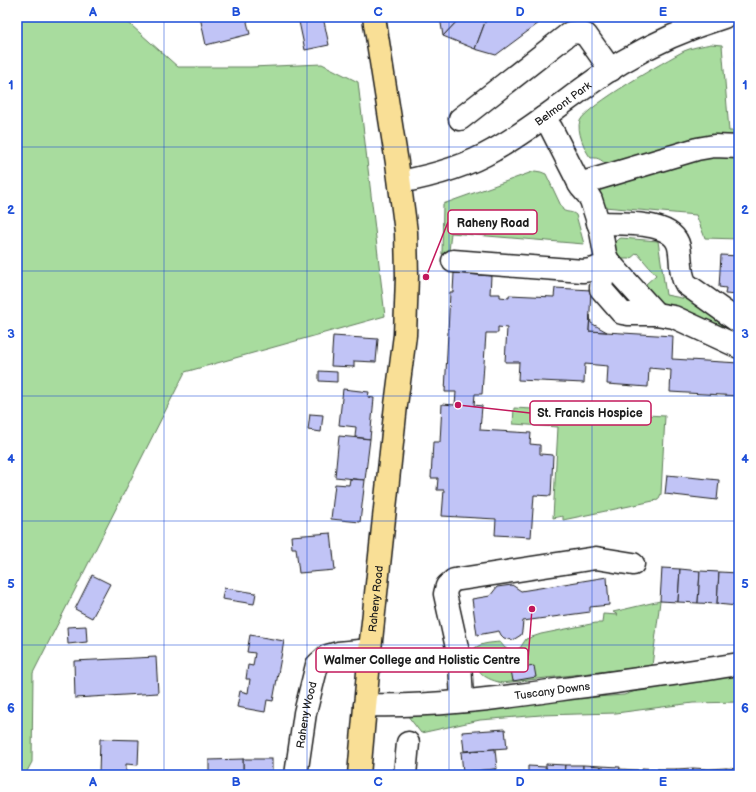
<svg xmlns="http://www.w3.org/2000/svg" width="756" height="792" viewBox="0 0 756 792" font-family="'Balsamiq Sans',sans-serif">
<rect width="100%" height="100%" fill="#fff"/>
<filter id="ink" filterUnits="userSpaceOnUse"><feTurbulence type="fractalNoise" baseFrequency=".025" numOctaves="2"/><feDisplacementMap in="SourceGraphic" scale="8" xChannelSelector="R" yChannelSelector="G"/><feConvolveMatrix kernelMatrix="1 2 1 2 8 2 1 2 1" color-interpolation-filters="sRGB"/></filter>
<g filter="url(#ink)">
<g fill="#a8dc9e" stroke="#627c5d">
<path d="M 17,17 L 122,17 L 178,67 L 251,67 L 322,64 L 358,82 L 385,316 L 185,372 L 33,673 L 32,762 L 25,775 L 17,775 Z"/>
<path d="M 711,44 L 722,45 L 729,131 L 739,131 L 739,136 L 732,135 L 712,136 L 608,167 C 603,161 599,157 591,158 C 585,152 576,129 580,121 C 586,106 667,60 684,51 C 693,47 702,46 711,44 Z"/>
<path d="M 739,156 L 739,239 L 705,238 L 696,215 L 604,207 L 597,187 L 699,157 Z"/>
<path d="M 535,171 L 541,172 L 546,174 L 563,210 C 567,213 572,211 576,215 L 584,244 L 451,233 L 449,251 L 442,254 L 443,204 Z"/>
<path d="M 621,238 L 658,241 L 666,295 L 692,300 L 739,333 L 739,337 L 706,319 L 683,310 L 658,302 L 649,292 L 646,284 L 656,275 L 637,253 L 630,259 L 618,259 L 615,257 L 614,243 L 617,240 Z"/>
<path d="M 514,408 L 665,416 L 661,494 L 658,500 L 563,520 L 563,516 L 553,518 L 558,427 L 513,424 Z"/>
<path d="M 660,601 L 652,666 L 502,683 C 479,677 479,672 471,652 C 477,643 490,643 500,642 L 505,648 L 515,650 L 520,648 L 526,639 L 541,634 L 596,623 L 602,623 L 603,614 L 618,615 L 613,612 Z"/>
<path d="M 739,672 L 739,702 L 693,703 L 616,713 L 541,715 L 480,720 L 421,733 L 404,711 L 624,695 L 667,680 Z"/>
</g>
<g fill="#c1c4f6" stroke="#1c1c1c">
<path d="M 200,17 L 247,17 L 248,21 L 247,22 L 250,34 L 206,45 Z"/>
<path d="M 298,17 L 323,17 L 329,45 L 305,50 Z"/>
<path d="M 440,17 L 461,17 L 443,36 Z"/>
<path d="M 461,17 L 487,17 L 475,49 L 443,36 Z"/>
<path d="M 487,17 L 547,17 L 496,55 L 475,49 Z"/>
<path d="M 735,62 L 739,62 L 739,96 L 737,96 Z"/>
<path d="M 721,255 L 739,256 L 739,295 L 725,294 L 726,288 L 719,287 Z"/>
<path d="M 454,273 L 491,276 L 490,294 L 500,294 L 500,297 L 509,298 L 509,295 L 554,297 L 555,288 L 591,290 L 589,331 L 673,336 L 672,359 L 739,363 L 739,396 L 670,392 L 671,370 L 649,368 L 648,387 L 607,384 L 608,366 L 585,364 L 584,383 L 518,380 L 519,362 L 505,362 L 507,328 L 498,327 L 498,333 L 486,333 L 482,394 L 475,394 L 474,405 L 482,406 L 480,430 L 531,433 L 530,444 L 540,445 L 540,454 L 553,455 L 551,496 L 534,495 L 531,537 L 495,535 L 496,519 L 442,516 L 444,490 L 437,490 L 438,478 L 431,478 L 433,442 L 440,442 L 442,404 L 455,405 L 456,392 L 445,392 L 450,292 L 453,292 Z"/>
<path d="M 590,315 L 591,323 L 607,332 L 589,331 Z"/>
<path d="M 333,336 L 378,339 L 376,362 L 354,361 L 354,367 L 331,366 Z"/>
<path d="M 319,371 L 337,372 L 337,382 L 319,381 Z"/>
<path d="M 343,389 L 369,392 L 368,397 L 374,398 L 370,439 L 355,437 L 356,427 L 339,425 Z"/>
<path d="M 310,414 L 323,415 L 321,432 L 308,430 Z"/>
<path d="M 339,436 L 370,439 L 365,480 L 335,477 Z"/>
<path d="M 667,475 L 719,480 L 717,500 L 665,494 Z"/>
<path d="M 350,479 L 365,480 L 360,522 L 331,519 L 335,484 L 349,485 Z"/>
<path d="M 331,533 L 335,570 L 299,573 L 296,548 L 292,548 L 291,536 Z"/>
<path d="M 662,568 L 680,569 L 678,602 L 660,601 Z"/>
<path d="M 680,569 L 700,571 L 698,603 L 678,602 Z"/>
<path d="M 700,571 L 719,572 L 717,604 L 698,603 Z"/>
<path d="M 719,572 L 739,573 L 737,606 L 717,604 Z"/>
<path d="M 92,575 L 110,584 L 92,618 L 75,609 Z"/>
<path d="M 607,577 L 609,605 L 590,607 L 590,612 L 523,621 L 522,631 L 521,635 L 513,640 L 504,638 L 501,635 L 499,631 L 477,635 L 472,599 L 490,596 L 497,587 L 512,585 L 521,591 Z"/>
<path d="M 224,588 L 256,593 L 254,604 L 222,599 Z"/>
<path d="M 86,626 L 87,642 L 68,644 L 67,627 Z"/>
<path d="M 250,635 L 284,641 L 273,701 L 267,700 L 265,712 L 237,707 L 240,691 L 248,693 L 250,679 L 246,679 L 248,665 L 253,666 L 255,653 L 247,652 Z"/>
<path d="M 156,657 L 158,693 L 75,698 L 74,661 Z"/>
<path d="M 534,666 L 536,677 L 513,681 L 511,670 Z"/>
<path d="M 505,729 L 507,748 L 464,751 L 462,732 Z"/>
<path d="M 100,739 L 139,740 L 138,765 L 126,764 L 126,775 L 99,775 Z"/>
<path d="M 495,749 L 497,769 L 463,772 L 461,752 Z"/>
<rect x="243" y="759" width="29" height="16"/>
<path d="M 243,759 L 243,775 L 209,775 L 209,760 Z"/>
<path d="M 546,764 L 565,765 L 564,775 L 546,775 Z"/>
<path d="M 565,765 L 583,765 L 583,775 L 564,775 Z"/>
<path d="M 583,765 L 601,766 L 601,775 L 583,775 Z"/>
<path d="M 528,766 L 546,767 L 546,775 L 528,775 Z"/>
<path d="M 601,766 L 620,767 L 619,775 L 601,775 Z"/>
<path d="M 642,768 L 659,769 L 659,775 L 642,775 Z"/>
<path d="M 693,768 L 693,775 L 676,775 L 676,769 Z"/>
<path d="M 693,768 L 709,769 L 709,775 L 693,775 Z"/>
<path d="M 726,768 L 739,769 L 739,775 L 726,775 Z"/>
<path d="M 726,768 L 726,775 L 709,775 L 709,769 Z"/>
<path d="M 495,769 L 496,775 L 462,775 L 462,772 Z"/>
<path d="M 619,769 L 638,770 L 638,775 L 619,775 Z"/>
<rect x="659" y="769" width="17" height="6"/>
</g>
<g fill="none" stroke-linecap="round" stroke-linejoin="round">
<defs>
<g id="minor">
<path d="M 543,118 L 551,128 L 581,187 L 588,195 L 591,200 L 601,231 L 605,254 L 608,261 L 656,314"/>
<path d="M 460,119 L 570,33 L 578,32 L 586,35 L 611,70"/>
<path id="s1" d="M 400,182 C 432,176 465,167 494,150 C 539,125 578,89 622,62 C 654,43 688,28 724,17"/>
<path d="M 579,184 L 697,149 L 714,146 L 739,147"/>
<path d="M 598,223 C 620,224 673,219 679,247 C 682,260 679,273 686,284 L 739,322"/>
<path d="M 453,261 L 583,271 C 593,270 600,268 608,261"/>
<path d="M 608,261 C 606,271 601,279 601,289 L 622,313 L 628,314 L 656,314 L 674,317 L 739,347"/>
<path d="M 462,701 L 460,661 L 445,594 L 447,586 L 454,580 L 596,558 L 633,564"/>
<path id="s2" d="M 365,705 C 429,707 493,699 556,690 C 617,682 678,674 739,664"/>
<path id="s3" d="M 296,775 L 305,713 L 317,665 L 327,656 L 338,653 L 370,650"/>
<path d="M 405,775 L 408,743"/>
</g>
<g id="major">
<path id="s4" d="M 359,775 L 370,650 L 396,405 L 405,335 L 407,276 L 406,232 L 397,163 L 374,17"/>
</g>
</defs>
<use href="#minor" stroke="#1c1c1c" stroke-width="25"/>
<use href="#major" stroke="#1c1c1c" stroke-width="25"/>
<use href="#minor" stroke="#fff" stroke-width="22"/>
<use href="#major" stroke="#f9df96" stroke-width="22"/>
</g>
</g>
<path fill="none" stroke="#1d4ed8" stroke-width="1" stroke-opacity="0.55" d="M 164,17 L 164,775M 307,17 L 307,775M 449,17 L 449,775M 592,17 L 592,775M 17,147 L 739,147M 17,271 L 739,271M 17,396 L 739,396M 17,521 L 739,521M 17,645 L 739,645"/>
<g text-anchor="middle" dominant-baseline="central" stroke-width="3.5" stroke-linejoin="round" paint-order="stroke">
<g font-size="11" fill="#1c1c1c" stroke="#fff">
<text stroke="none"><textPath href="#s1" startOffset="183">Belmont Park</textPath></text>
<text stroke="none"><textPath href="#s4" startOffset="177">Raheny Road</textPath></text>
<text stroke="none"><textPath href="#s2" startOffset="188">Tuscany Downs</textPath></text>
<text stroke="none"><textPath href="#s3" startOffset="61">Raheny Wood</textPath></text>
</g>
</g>
<path fill="none" stroke="#c2185b" stroke-width="1.5" d="M426 277L448 222M458 405L530 413M532 609L528 660"/>
<g fill="#c2185b" stroke="#fff" stroke-width="1.5">
<circle cx="426" cy="277" r="4"/>
<circle cx="458" cy="405" r="4"/>
<circle cx="532" cy="609" r="4"/>
</g>
<g fill="#fff" stroke="#c2185b" stroke-width="1.5">
<rect x="448" y="210" width="89" height="24" rx="4"/>
<rect x="530" y="401" width="121" height="24" rx="4"/>
<rect x="316" y="648" width="212" height="24" rx="4"/>
</g>
<g font-size="12" text-anchor="middle" font-weight="bold" fill="#1c1c1c">
<text x="493" y="227">Raheny Road</text>
<text x="590" y="417">St. Francis Hospice</text>
<text x="422" y="664">Walmer College and Holistic Centre</text>
</g>
<rect width="756" height="792" fill="none" stroke="#fff" stroke-width="44"/>
<rect x="22" y="22" width="712" height="748" fill="none" stroke="#1d4ed8" stroke-width="1.5"/>
<g font-size="13" text-anchor="middle" font-weight="bold" fill="#1d4ed8">
<text x="93" y="16">A</text>
<text x="236" y="16">B</text>
<text x="378" y="16">C</text>
<text x="520" y="16">D</text>
<text x="663" y="16">E</text>
<text x="11" y="89">1</text>
<text x="745" y="89">1</text>
<text x="11" y="214">2</text>
<text x="745" y="214">2</text>
<text x="11" y="338">3</text>
<text x="745" y="338">3</text>
<text x="11" y="463">4</text>
<text x="745" y="463">4</text>
<text x="11" y="588">5</text>
<text x="745" y="588">5</text>
<text x="11" y="712">6</text>
<text x="745" y="712">6</text>
<text x="93" y="786">A</text>
<text x="236" y="786">B</text>
<text x="378" y="786">C</text>
<text x="520" y="786">D</text>
<text x="663" y="786">E</text>
</g>
</svg>
